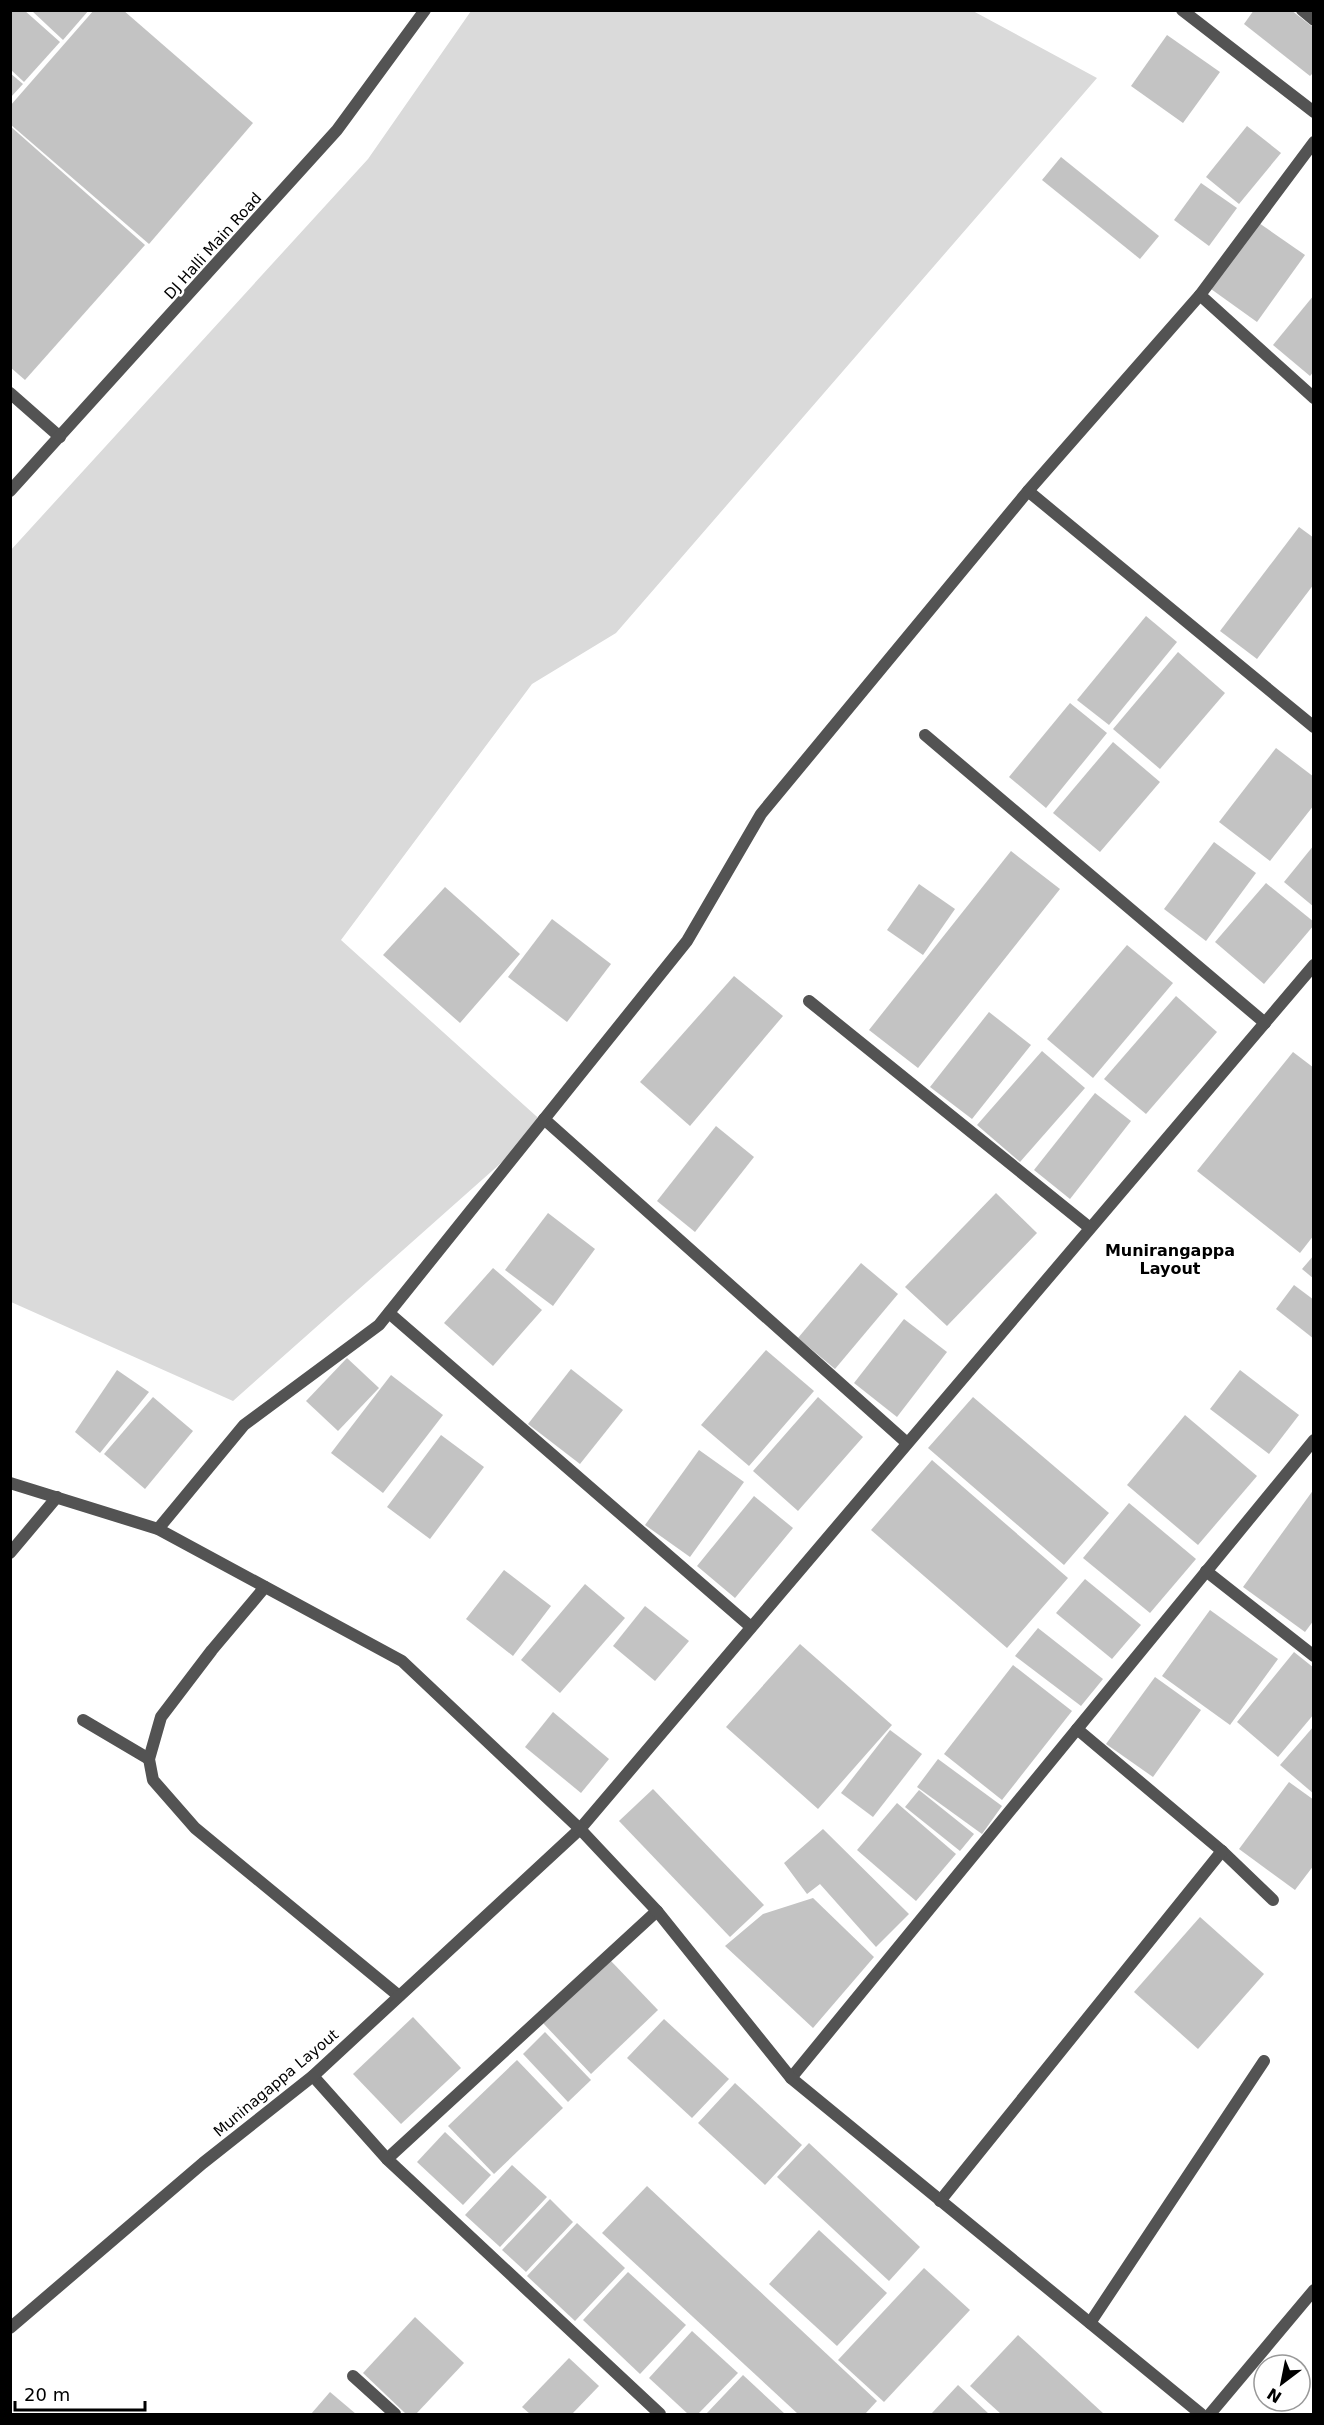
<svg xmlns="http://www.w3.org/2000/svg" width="1324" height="2425" viewBox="0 0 1324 2425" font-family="'DejaVu Sans',sans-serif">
<rect width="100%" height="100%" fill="#fff"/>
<path fill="#dadada" d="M 471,11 L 973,11 L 1097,78 L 616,633 L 532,684 L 341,940 L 545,1124 L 233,1401 L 11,1302 L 10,551 L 368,159 Z"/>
<g fill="#c3c3c3">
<path d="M 10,10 L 24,10 L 60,42 L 24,82 L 10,69 Z"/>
<path d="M 31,10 L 89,10 L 63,40 Z"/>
<path d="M 94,10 L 123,10 L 253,123 L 149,244 L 10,124 L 10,106 Z"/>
<path d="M 1254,10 L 1291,10 L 1314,28 L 1314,72 L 1310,76 L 1244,24 Z"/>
<path d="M 1167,35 L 1220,72 L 1183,123 L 1131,86 Z"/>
<path d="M 10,73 L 23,84 L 10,98 Z"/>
<path d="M 10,126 L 145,245 L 25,380 L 10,367 Z"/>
<path d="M 1247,126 L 1281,153 L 1239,204 L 1206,177 Z"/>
<path d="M 1061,157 L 1159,236 L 1140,259 L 1042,180 Z"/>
<path d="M 1201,183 L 1237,208 L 1209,246 L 1174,220 Z"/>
<path d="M 1259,223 L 1305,255 L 1257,322 L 1211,289 Z"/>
<path d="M 1314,295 L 1314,371 L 1310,376 L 1273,345 Z"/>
<path d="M 1299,527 L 1314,538 L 1314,584 L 1257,659 L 1220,631 Z"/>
<path d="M 1146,616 L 1177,642 L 1109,725 L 1077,700 Z"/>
<path d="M 1178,652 L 1225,693 L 1160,769 L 1113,729 Z"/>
<path d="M 1070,703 L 1107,733 L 1046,808 L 1009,777 Z"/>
<path d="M 1113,742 L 1160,782 L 1100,852 L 1053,813 Z"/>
<path d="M 1276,748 L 1314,777 L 1314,805 L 1270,861 L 1219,822 Z"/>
<path d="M 1214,842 L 1256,873 L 1206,941 L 1164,909 Z"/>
<path d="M 1314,845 L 1314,907 L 1284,882 Z"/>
<path d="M 1011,851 L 1060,889 L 918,1068 L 869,1030 Z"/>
<path d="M 1266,883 L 1314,922 L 1314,925 L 1264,984 L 1215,942 Z"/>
<path d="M 919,884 L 955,909 L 923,955 L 887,930 Z"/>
<path d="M 445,887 L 520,954 L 460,1023 L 383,955 Z"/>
<path d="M 552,919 L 611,964 L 567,1022 L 508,977 Z"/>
<path d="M 1127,945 L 1173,983 L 1093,1078 L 1047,1039 Z"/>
<path d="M 734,976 L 783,1016 L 690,1126 L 640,1082 Z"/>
<path d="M 1176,996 L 1217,1032 L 1146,1114 L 1104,1079 Z"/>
<path d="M 989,1012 L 1031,1045 L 972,1119 L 930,1087 Z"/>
<path d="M 1042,1051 L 1085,1088 L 1020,1162 L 977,1125 Z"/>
<path d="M 1293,1052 L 1314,1068 L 1314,1235 L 1300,1253 L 1197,1171 Z"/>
<path d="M 1095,1093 L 1131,1121 L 1070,1199 L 1034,1170 Z"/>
<path d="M 716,1126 L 754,1157 L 695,1232 L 657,1201 Z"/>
<path d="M 996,1193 L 1037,1233 L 947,1326 L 905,1287 Z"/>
<path d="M 548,1213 L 595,1249 L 553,1306 L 505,1270 Z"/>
<path d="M 1314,1255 L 1314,1279 L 1302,1269 Z"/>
<path d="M 861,1263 L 898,1294 L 835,1369 L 798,1338 Z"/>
<path d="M 493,1268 L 542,1310 L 493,1366 L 444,1323 Z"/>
<path d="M 1294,1285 L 1314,1300 L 1314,1339 L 1276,1309 Z"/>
<path d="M 904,1319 L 947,1352 L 897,1417 L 854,1383 Z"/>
<path d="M 766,1350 L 814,1391 L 749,1466 L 701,1425 Z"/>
<path d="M 347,1358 L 379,1388 L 338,1431 L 306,1401 Z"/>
<path d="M 571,1369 L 623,1410 L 580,1464 L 528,1424 Z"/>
<path d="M 117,1370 L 149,1392 L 100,1453 L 75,1432 Z"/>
<path d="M 1240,1370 L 1299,1415 L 1269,1454 L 1210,1409 Z"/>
<path d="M 391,1375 L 443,1415 L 383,1493 L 331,1453 Z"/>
<path d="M 153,1397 L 193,1431 L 145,1489 L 104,1454 Z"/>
<path d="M 818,1397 L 863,1437 L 798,1511 L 753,1471 Z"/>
<path d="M 973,1397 L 1109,1513 L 1064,1565 L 928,1448 Z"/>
<path d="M 1185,1415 L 1257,1476 L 1198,1545 L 1127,1485 Z"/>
<path d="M 441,1435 L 484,1467 L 430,1539 L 387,1507 Z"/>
<path d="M 699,1450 L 744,1482 L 690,1557 L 645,1525 Z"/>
<path d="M 932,1460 L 1068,1578 L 1007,1648 L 871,1530 Z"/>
<path d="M 1314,1489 L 1314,1620 L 1305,1632 L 1243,1587 Z"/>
<path d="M 754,1496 L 793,1528 L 735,1598 L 697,1566 Z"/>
<path d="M 1129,1503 L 1196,1559 L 1150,1613 L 1083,1558 Z"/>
<path d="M 504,1570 L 551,1606 L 513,1656 L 466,1619 Z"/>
<path d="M 1085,1579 L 1141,1625 L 1112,1659 L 1056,1613 Z"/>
<path d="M 585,1584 L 625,1618 L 560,1693 L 521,1660 Z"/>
<path d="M 645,1606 L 689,1641 L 655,1681 L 613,1646 Z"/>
<path d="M 1210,1610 L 1278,1659 L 1230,1725 L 1162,1676 Z"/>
<path d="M 1038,1628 L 1103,1679 L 1081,1706 L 1015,1656 Z"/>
<path d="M 800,1644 L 892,1725 L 818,1809 L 726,1727 Z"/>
<path d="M 1294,1652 L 1314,1668 L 1314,1714 L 1278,1757 L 1237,1722 Z"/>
<path d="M 1013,1665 L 1072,1711 L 1002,1800 L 944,1754 Z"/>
<path d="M 1155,1677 L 1201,1710 L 1153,1777 L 1106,1744 Z"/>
<path d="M 553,1712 L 609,1759 L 581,1793 L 525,1747 Z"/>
<path d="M 1314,1726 L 1314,1794 L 1280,1765 Z"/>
<path d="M 890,1730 L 922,1754 L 873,1817 L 841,1793 Z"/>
<path d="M 938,1759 L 1002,1806 L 982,1834 L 917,1787 Z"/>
<path d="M 1289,1782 L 1314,1800 L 1314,1865 L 1295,1890 L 1239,1849 Z"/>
<path d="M 653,1789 L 764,1905 L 730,1937 L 619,1821 Z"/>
<path d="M 919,1790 L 974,1834 L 960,1851 L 905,1807 Z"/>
<path d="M 897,1803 L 956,1854 L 916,1901 L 857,1850 Z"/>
<path d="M 823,1829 L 909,1914 L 876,1947 L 820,1884 L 807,1894 L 784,1863 Z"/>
<path d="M 813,1898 L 874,1957 L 813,2028 L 725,1946 L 763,1914 Z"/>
<path d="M 1200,1917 L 1264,1974 L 1198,2049 L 1134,1992 Z"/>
<path d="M 610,1960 L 658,2010 L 591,2074 L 543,2023 Z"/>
<path d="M 413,2017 L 461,2068 L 401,2124 L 353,2074 Z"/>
<path d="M 664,2019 L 729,2079 L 692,2118 L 627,2058 Z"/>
<path d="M 545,2032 L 591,2080 L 568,2102 L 523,2054 Z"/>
<path d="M 517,2060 L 563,2108 L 494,2174 L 448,2126 Z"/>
<path d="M 735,2083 L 802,2145 L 765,2185 L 698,2123 Z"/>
<path d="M 445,2132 L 491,2175 L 463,2205 L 417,2162 Z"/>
<path d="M 809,2143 L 920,2247 L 889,2281 L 777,2177 Z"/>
<path d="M 512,2165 L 547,2197 L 500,2247 L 465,2215 Z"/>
<path d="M 647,2186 L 877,2401 L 865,2414 L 798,2414 L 602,2233 Z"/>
<path d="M 550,2199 L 573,2222 L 526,2272 L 502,2250 Z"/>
<path d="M 577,2223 L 625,2268 L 575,2321 L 527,2276 Z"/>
<path d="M 819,2230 L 887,2293 L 837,2346 L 769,2284 Z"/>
<path d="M 924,2268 L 970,2310 L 884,2402 L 838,2360 Z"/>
<path d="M 628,2272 L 686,2325 L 640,2374 L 583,2320 Z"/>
<path d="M 415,2317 L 464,2363 L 416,2414 L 406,2414 L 363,2373 Z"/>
<path d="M 692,2331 L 738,2373 L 698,2414 L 688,2414 L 649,2378 Z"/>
<path d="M 1018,2335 L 1104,2414 L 1001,2414 L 970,2386 Z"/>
<path d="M 569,2358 L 599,2386 L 572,2414 L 530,2414 L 522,2407 Z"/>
<path d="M 743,2375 L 785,2414 L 706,2414 Z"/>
<path d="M 958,2385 L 989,2414 L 931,2414 Z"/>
<path d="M 330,2392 L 356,2414 L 311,2414 Z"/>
</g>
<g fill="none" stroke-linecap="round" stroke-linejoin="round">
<g stroke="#535353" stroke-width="12">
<path d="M 1182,10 L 1314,112"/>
<path d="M 1302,10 L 1314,20"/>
<path d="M 1200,295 L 1314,398"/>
<path d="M 10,393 L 60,437"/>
<path d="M 1028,491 L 1314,727"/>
<path d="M 925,735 L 1265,1023"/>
<path d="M 809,1001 L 1090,1228"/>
<path d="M 544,1119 L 907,1443"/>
<path d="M 389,1313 L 751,1627"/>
<path d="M 158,1529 L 244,1425 L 379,1325 L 687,941 L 761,814 L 1028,491 L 1200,295 L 1314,142"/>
<path d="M 10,1553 L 57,1497"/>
<path d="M 1206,1571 L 1314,1656"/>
<path d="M 265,1587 L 212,1650 L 161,1717 L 149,1759 L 153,1780 L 195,1828 L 399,1996"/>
<path d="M 83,1720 L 149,1759"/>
<path d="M 1077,1729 L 1222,1851 L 1273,1900"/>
<path d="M 657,1911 L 387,2159 L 660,2414"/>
<path d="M 313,2076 L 387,2159"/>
<path d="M 791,2078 L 1314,1440"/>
<path d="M 940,2201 L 1222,1851"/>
<path d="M 1090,2323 L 1264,2061"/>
<path d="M 10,2328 L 203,2163 L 313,2076 L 580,1829 L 1314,965"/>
<path d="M 353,2376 L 395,2414"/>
<path d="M 1210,2414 L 1314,2290"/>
</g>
<g stroke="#535353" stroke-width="12">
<path d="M 10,491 L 337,130 L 425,10"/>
<path d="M 10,1483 L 158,1529 L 402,1661 L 580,1829 L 657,1911 L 791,2078 L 1201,2414"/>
</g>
</g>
<g text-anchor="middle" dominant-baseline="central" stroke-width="5" stroke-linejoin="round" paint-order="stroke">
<g font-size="15" fill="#000" stroke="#fff">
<text transform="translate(213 246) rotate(-48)">DJ Halli Main Road</text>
<text transform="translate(276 2083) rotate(-40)">Muninagappa Layout</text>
</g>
<g font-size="16" font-weight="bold" fill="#000" stroke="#fff">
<text x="1170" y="1250">Munirangappa<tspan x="1170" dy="18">Layout</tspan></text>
</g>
</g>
<rect width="1324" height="2425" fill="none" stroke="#000000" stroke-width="24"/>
<g transform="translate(1282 2383) rotate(212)"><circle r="28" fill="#ffffff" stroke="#999999" stroke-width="1.5"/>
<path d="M0-4.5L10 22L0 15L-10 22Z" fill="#000000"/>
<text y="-9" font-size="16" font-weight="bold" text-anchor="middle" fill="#000000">N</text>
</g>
<path d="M15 2401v9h130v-9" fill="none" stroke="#000000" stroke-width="3"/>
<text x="24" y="2401" font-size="18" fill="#000000" stroke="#ffffff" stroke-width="4.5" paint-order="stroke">20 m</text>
</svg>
